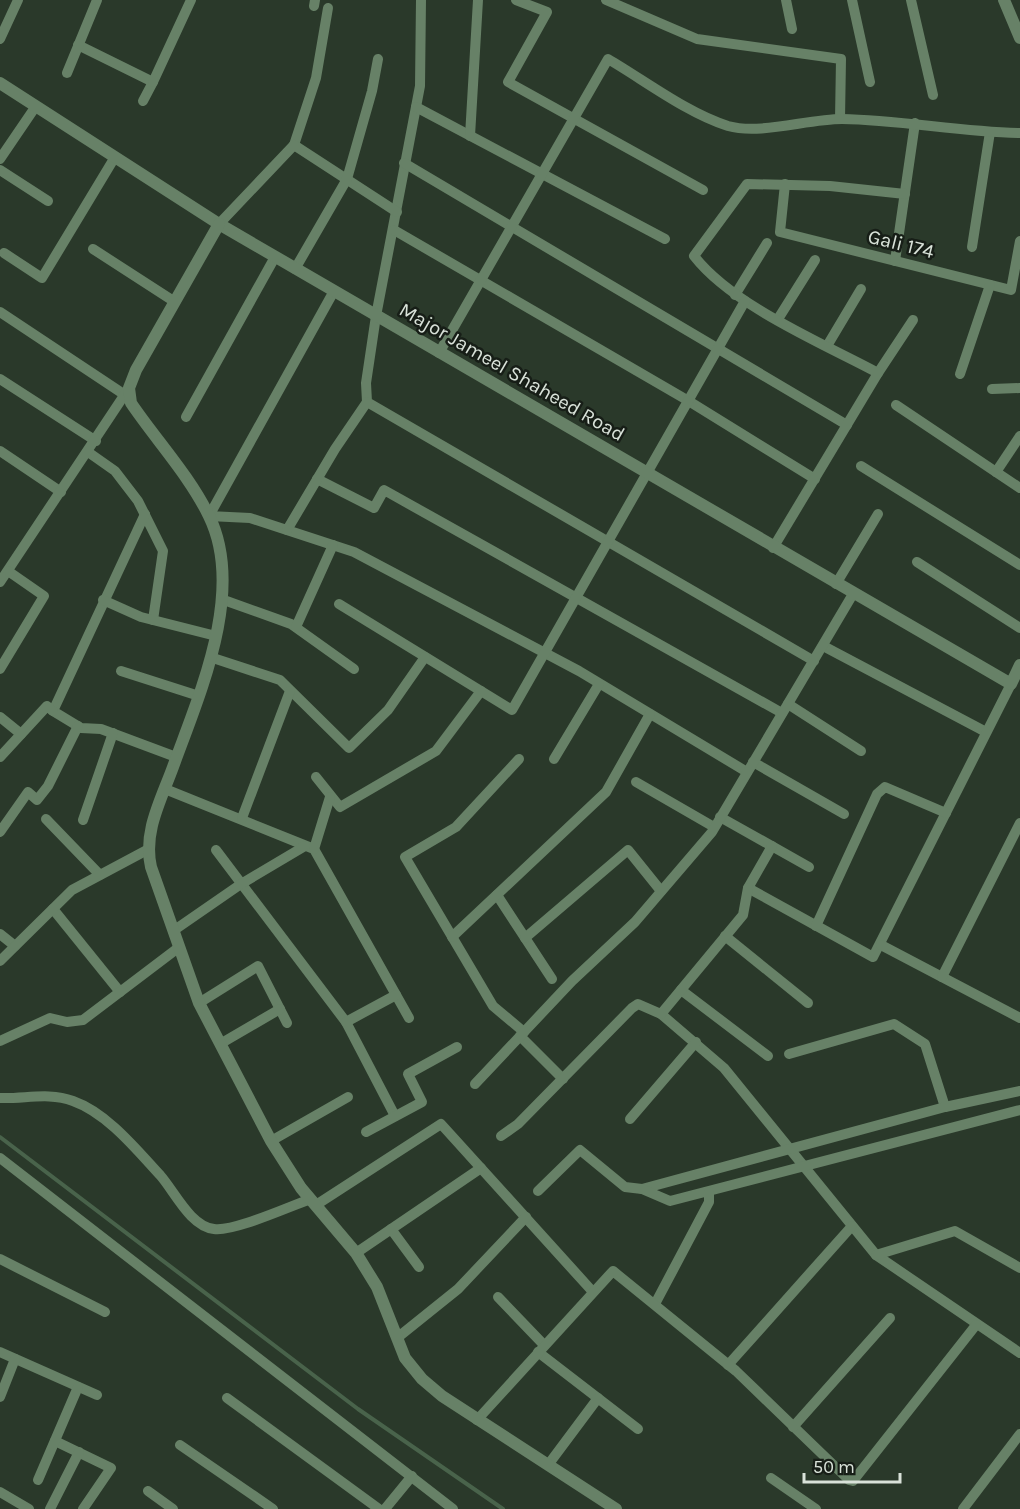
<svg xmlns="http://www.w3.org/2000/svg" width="1020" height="1509" viewBox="0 0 1020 1509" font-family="Karla,sans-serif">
<rect width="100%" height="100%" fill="#2a392a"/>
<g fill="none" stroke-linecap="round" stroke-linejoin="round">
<path stroke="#49634b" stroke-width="4" d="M 0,1137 L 358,1409 L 503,1509"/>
<g stroke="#678167" stroke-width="10">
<path d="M 421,0 L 420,86 L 376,316 L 366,383 L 367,402 L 814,661"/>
<path d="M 516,0 L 547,12 L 508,82 L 703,190"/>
<path d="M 606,0 L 697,39 L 841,59 L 840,119"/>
<path d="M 786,0 L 792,29"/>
<path d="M 852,0 L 870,82"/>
<path d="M 911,0 L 933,95"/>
<path d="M 314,6 L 315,0"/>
<path d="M 0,39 L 18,0"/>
<path d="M 78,45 L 153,82 L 143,101"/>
<path d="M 67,73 L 97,0"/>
<path d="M 153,82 L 191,0"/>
<path d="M 416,107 L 665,239"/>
<path d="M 470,136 L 478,0"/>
<path d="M 294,145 L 316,78 L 328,8"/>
<path d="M 0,159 L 36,106"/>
<path d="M 404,163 L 847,425"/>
<path d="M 0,170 L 48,201"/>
<path d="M 785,184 L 780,232 L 1011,290 L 1020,241"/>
<path d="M 219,224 L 294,145 L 397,212"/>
<path d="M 394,230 L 687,400 L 815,479"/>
<path d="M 972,247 L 990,132"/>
<path d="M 93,249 L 175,302"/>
<path d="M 4,253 L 42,278 L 115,157"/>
<path d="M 895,261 L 915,123"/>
<path d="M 295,269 L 347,179 L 372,91 L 378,59"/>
<path d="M 334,291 L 209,516 L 250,518 L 354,552 L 579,671 L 747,772"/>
<path d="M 735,295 L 767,243"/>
<path d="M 0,312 L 125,395"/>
<path d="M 778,319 L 815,260"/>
<path d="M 827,346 L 861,289"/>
<path d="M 439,353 L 608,59 C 644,80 687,113 728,126 C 761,135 807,119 842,119 C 902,120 960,132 1020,133"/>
<path d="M 878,373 L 913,320"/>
<path d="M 960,374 L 990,285"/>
<path d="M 0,379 L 96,441"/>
<path d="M 992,389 L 1020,388"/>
<path d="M 896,405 L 1020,488"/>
<path d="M 186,417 L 275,257"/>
<path d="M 0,451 L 61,492"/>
<path d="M 88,452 L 115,471 L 138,501 L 163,551 L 153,620"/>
<path d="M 861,466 L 1020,565"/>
<path d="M 996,472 L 1020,436"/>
<path d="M 317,479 L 374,508 L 384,490 L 782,713"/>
<path d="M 145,514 L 53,711 L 81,728 L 101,729 L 176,757"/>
<path d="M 287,530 L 335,449 L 367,402"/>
<path d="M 773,548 L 878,373 C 822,343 733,306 694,256 L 747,184 L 830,186 L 905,194"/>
<path d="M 917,562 L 1020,628"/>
<path d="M 0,582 L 129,388"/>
<path d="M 836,584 L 878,514"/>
<path d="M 221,599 L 291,624 L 354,669"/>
<path d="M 103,600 L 141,617 L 216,636"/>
<path d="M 339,604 L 512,710 L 745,301"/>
<path d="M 296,627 L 333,545"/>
<path d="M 827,648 L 986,732"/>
<path d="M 213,658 L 280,680 L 349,748 L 388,710 L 425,657"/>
<path d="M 0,669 L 44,596 L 8,571"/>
<path d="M 121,671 L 199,696"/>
<path d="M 788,704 L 861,751"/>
<path d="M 0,717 L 21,734"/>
<path d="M 0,757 L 47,706 L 53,711"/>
<path d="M 519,759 L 456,827 L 405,857 L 493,1006 L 524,1032"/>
<path d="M 554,759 L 599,684"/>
<path d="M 753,762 L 844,814"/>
<path d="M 316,777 L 340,807 L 436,751 L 481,691"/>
<path d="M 636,782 L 714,827"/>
<path d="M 165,789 L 314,849 L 409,1018"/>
<path d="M 720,817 L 809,867"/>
<path d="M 242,818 L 290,691"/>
<path d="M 46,819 L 100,875"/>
<path d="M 83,820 L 113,733"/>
<path d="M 0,832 L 28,792 L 37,800 L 48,786 L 78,726"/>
<path d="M 772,846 L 748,888 L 873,957 L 1011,684"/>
<path d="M 314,849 L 330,797"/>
<path d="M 216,850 L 346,1022 L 395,1116"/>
<path d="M 497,895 L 552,979"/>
<path d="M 53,909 L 120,992"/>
<path d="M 816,926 L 877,794 L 885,787 L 946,813"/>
<path d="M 173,931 L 241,884 L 305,846"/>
<path d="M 0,934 L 15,946"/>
<path d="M 725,936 L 808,1003"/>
<path d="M 452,937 L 606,792 L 650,714"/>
<path d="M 525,938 L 628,850 L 661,891"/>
<path d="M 881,945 L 1020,1018"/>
<path d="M 0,961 L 72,890 L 147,850"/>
<path d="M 942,977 L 1020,823"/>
<path d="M 681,990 L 768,1056"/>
<path d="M 199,1003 L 258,966 L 287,1023"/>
<path d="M 661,1014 L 724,1068 L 876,1255 L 1020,1353"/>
<path d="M 346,1022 L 396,995"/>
<path d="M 520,1036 L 563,1079"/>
<path d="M 0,1041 L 50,1018 L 67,1022 L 83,1020 L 178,948"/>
<path d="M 220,1044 L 280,1009"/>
<path d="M 789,1054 L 894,1024 L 925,1044 L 945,1107"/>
<path d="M 475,1084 L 572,981 L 635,922 L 712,832 L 853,594"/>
<path d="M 0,1098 C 25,1099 49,1092 73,1101 C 107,1113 136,1149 160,1175 C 175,1192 190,1226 214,1229 C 234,1232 290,1206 311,1199"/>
<path d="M 630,1119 L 696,1042"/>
<path d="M 366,1132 L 422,1102 L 408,1074 L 457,1047"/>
<path d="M 501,1136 L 518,1124 L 632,1008 L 638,1004 L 661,1014 L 743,915 L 748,888"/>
<path d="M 271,1141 L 348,1097"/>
<path d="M 0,1158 L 453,1509"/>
<path d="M 642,1189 L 945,1107 L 1020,1091"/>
<path d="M 538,1191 L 580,1150 L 625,1187 L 642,1189 L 670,1201 L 1020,1110"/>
<path d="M 316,1205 L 441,1124 L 593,1292"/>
<path d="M 391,1229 L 419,1267"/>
<path d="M 356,1253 L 481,1168"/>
<path d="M 876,1255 L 955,1231 L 1020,1268"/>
<path d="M 0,1259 L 105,1312"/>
<path d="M 498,1297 L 544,1345"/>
<path d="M 655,1304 L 709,1202 L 709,1192"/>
<path d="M 397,1338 L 458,1289 L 526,1217"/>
<path d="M 0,1352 L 97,1395"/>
<path d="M 538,1352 L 638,1429"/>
<path d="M 728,1365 L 852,1226"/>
<path d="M 0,1397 L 15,1359"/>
<path d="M 227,1398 L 379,1509"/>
<path d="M 477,1420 L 613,1271 L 736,1371 L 849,1480 L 853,1481 L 976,1325"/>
<path d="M 793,1427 L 890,1318"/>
<path d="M 55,1441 L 111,1468 L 83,1509"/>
<path d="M 180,1445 L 273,1509"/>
<path d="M 548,1465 L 598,1398"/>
<path d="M 771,1478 L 816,1509"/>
<path d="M 38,1480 L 78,1387"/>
<path d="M 148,1491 L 173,1509"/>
<path d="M 0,1492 L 29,1509"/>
<path d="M 50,1509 L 79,1452"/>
<path d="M 385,1509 L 412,1476"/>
<path d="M 963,1509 L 1020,1434"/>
</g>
<g stroke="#678167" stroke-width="12">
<path d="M 1004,0 L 1020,38"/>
<path d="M 0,83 L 219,224 L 1011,684 L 1020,665"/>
<path d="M 219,224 L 136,370 L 129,388 L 131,403 C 156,440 189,475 209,516 C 246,591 199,695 173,767 C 161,800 143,832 151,867 L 199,1003 L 271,1141 L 301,1188 L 356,1253 L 377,1287 L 405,1358 L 422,1379 L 442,1396 L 616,1509"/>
</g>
</g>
<g text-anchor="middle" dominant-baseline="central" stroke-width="5" stroke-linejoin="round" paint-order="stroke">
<g font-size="20" fill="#d9e2d9" stroke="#171e17">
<text transform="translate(901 244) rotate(14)">Gali 174</text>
<text transform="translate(512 372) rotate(30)">Major Jameel Shaheed Road</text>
</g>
</g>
<path d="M804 1473v9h96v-9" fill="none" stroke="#d9e2d9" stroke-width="3"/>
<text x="813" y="1473" font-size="18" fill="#d9e2d9" stroke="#171e17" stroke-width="4.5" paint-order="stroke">50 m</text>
</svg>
